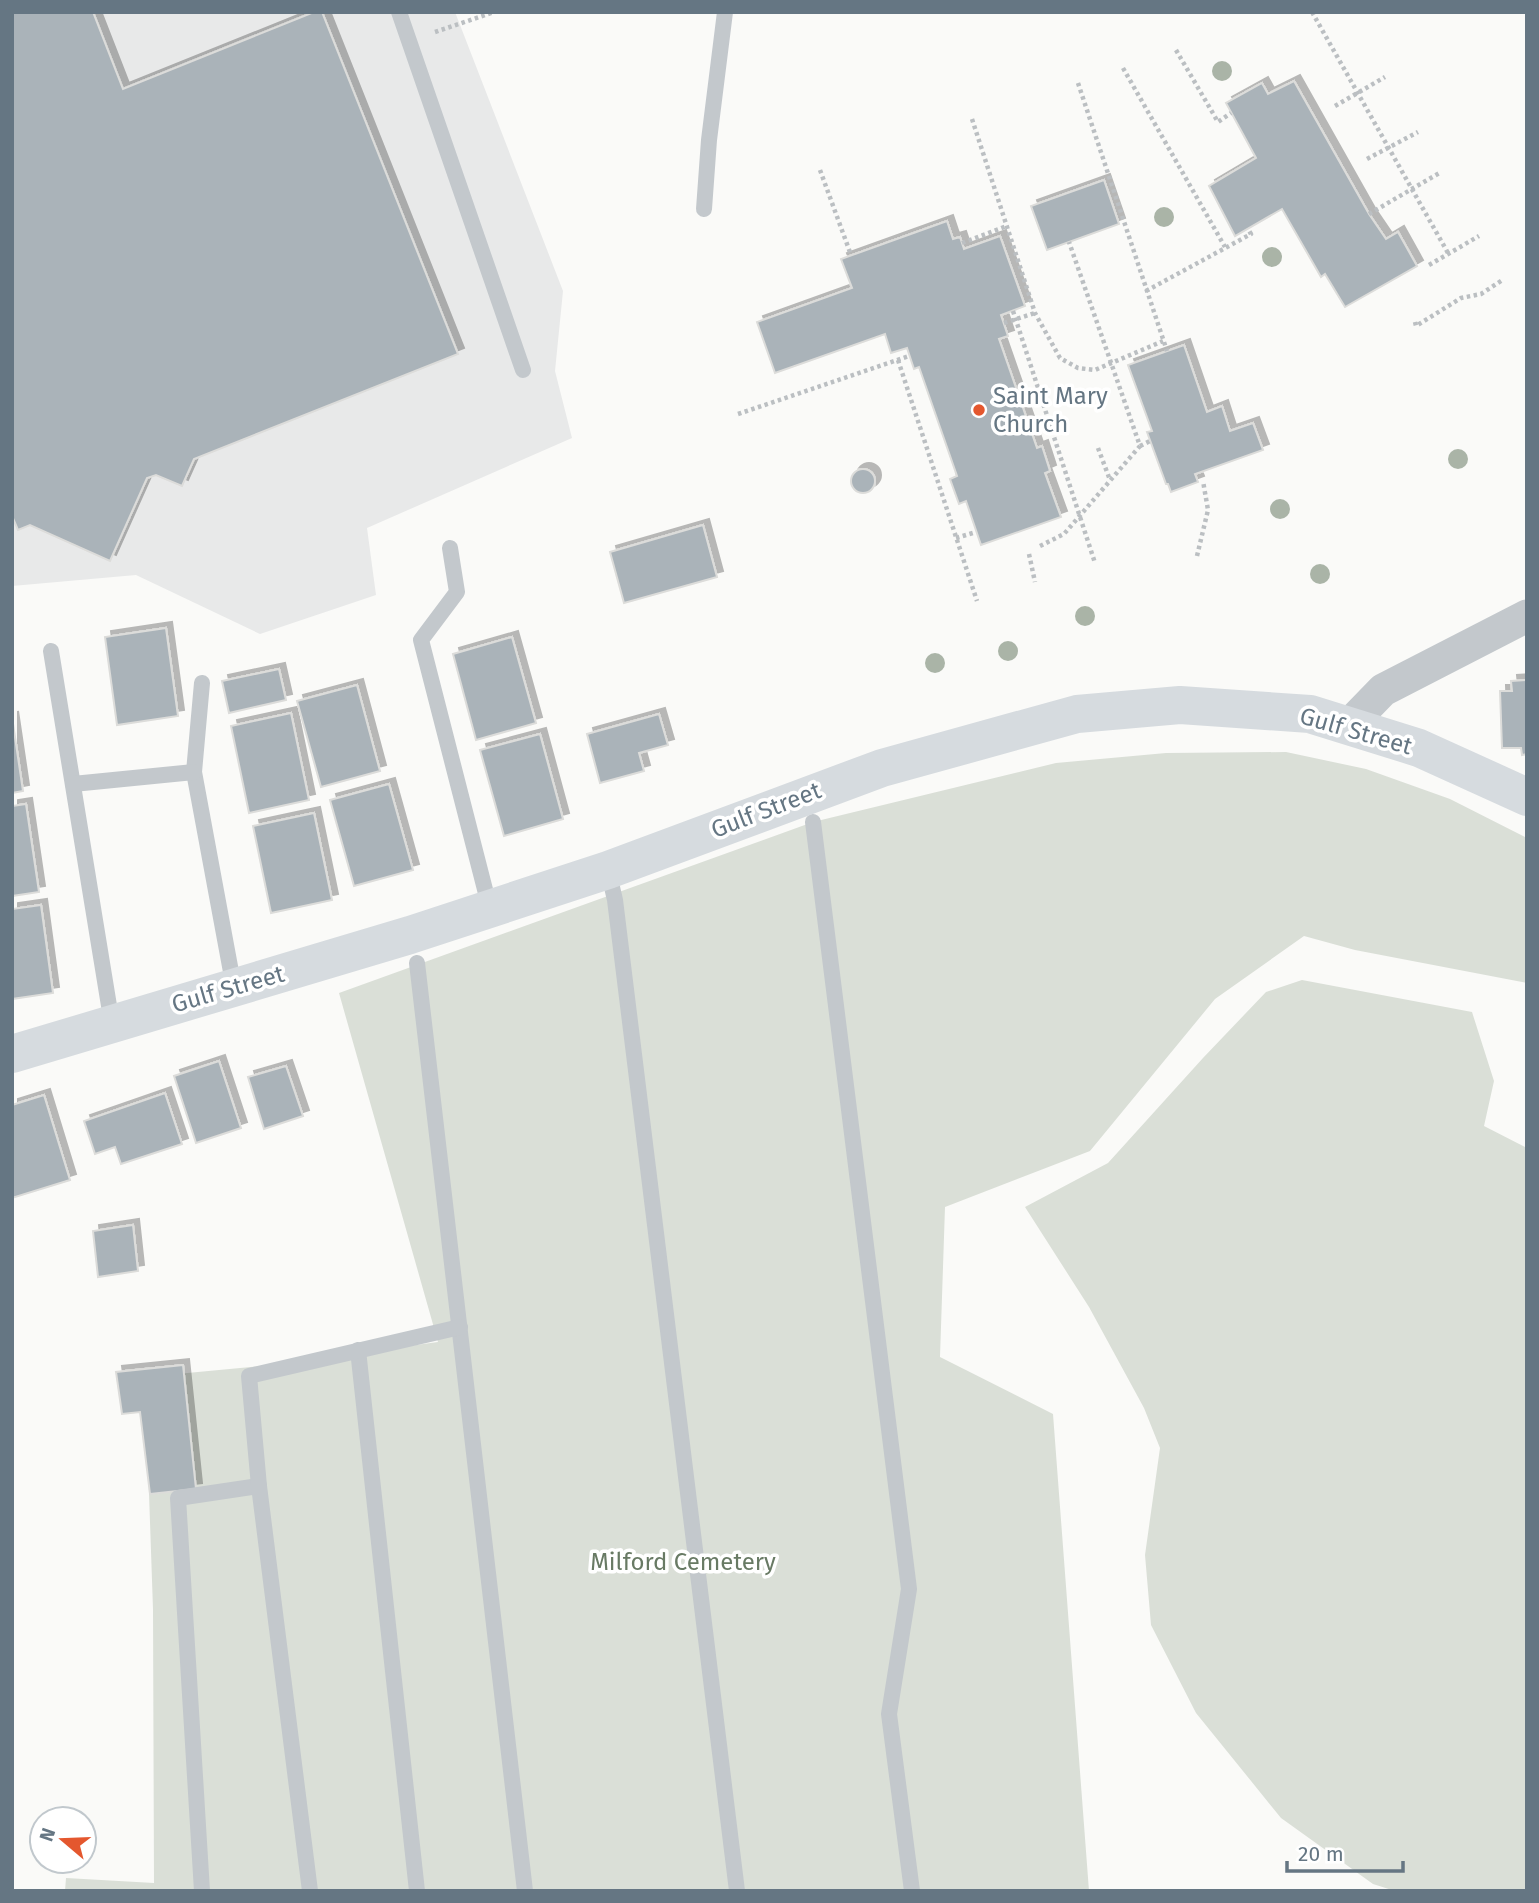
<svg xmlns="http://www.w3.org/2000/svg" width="1539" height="1903" viewBox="0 0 1539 1903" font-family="'Fira Sans',sans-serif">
<defs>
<filter id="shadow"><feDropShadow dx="6" dy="-6" stdDeviation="0" flood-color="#0004"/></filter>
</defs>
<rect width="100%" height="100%" fill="#fafaf8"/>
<path fill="#e8e9e9" d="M 12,12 L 455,12 L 563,291 L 555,371 L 572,438 L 367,528 L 376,595 L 260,634 L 136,575 L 12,586 Z"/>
<g fill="#dadfd7">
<path d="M 1286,752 L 1366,769 L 1450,799 L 1527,838 L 1527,983 L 1355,950 L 1304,936 L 1215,999 L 1090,1151 L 945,1207 L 940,1357 L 1053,1414 L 1089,1891 L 65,1891 L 66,1878 L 154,1883 L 153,1609 L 145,1377 L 261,1366 L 438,1342 L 339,993 L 813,822 L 1056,763 L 1166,753 Z"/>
<path d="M 1302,980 L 1472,1012 L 1494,1081 L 1484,1126 L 1527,1148 L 1527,1891 L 1395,1891 L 1373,1884 L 1281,1818 L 1196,1713 L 1151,1625 L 1145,1555 L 1160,1448 L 1144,1408 L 1089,1307 L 1025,1207 L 1108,1163 L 1203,1058 L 1266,992 Z"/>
</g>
<g fill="#aab3b9" stroke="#dcdcda" stroke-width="2" filter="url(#shadow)">
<path d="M 12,12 L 93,12 L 123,89 L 314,12 L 322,12 L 458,354 L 194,459 L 182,486 L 156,475 L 147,478 L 110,561 L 30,525 L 18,530 L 12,516 Z"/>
<path d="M 1294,81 L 1369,214 L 1386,239 L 1398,232 L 1417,266 L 1345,307 L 1325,274 L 1321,277 L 1282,209 L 1235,236 L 1209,186 L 1256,158 L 1226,103 L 1262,83 L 1268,94 Z"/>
<path d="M 1104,180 L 1119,224 L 1047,250 L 1031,206 Z"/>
<path d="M 947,221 L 953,239 L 960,237 L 964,249 L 1000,236 L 1025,306 L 1001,315 L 1008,336 L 999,339 L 1037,448 L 1042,446 L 1050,471 L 1045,473 L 1061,517 L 981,545 L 966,501 L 959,504 L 950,479 L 957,476 L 919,367 L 914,369 L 907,348 L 891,353 L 885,334 L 775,373 L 757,322 L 852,288 L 841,259 Z"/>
<path d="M 1184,345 L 1207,412 L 1222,406 L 1230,431 L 1253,423 L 1263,450 L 1195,474 L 1198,482 L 1171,492 L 1168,484 L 1166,484 L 1147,432 L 1152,431 L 1128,365 Z"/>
<circle cx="863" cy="481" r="12"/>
<path d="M 703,525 L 717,577 L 624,603 L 610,552 Z"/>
<path d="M 166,628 L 178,716 L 117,725 L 105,637 Z"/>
<path d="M 512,637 L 536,723 L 476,740 L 453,654 Z"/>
<path d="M 279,669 L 286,700 L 229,713 L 222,681 Z"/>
<path d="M 1527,680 L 1527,754 L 1522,755 L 1521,748 L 1502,748 L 1500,691 L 1512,691 L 1511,681 Z"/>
<path d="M 357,685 L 380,771 L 321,787 L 297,701 Z"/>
<path d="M 291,713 L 309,800 L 249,813 L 231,726 Z"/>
<path d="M 659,714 L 668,745 L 639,753 L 644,771 L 600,783 L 587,734 Z"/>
<path d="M 12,717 L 23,791 L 12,793 Z"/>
<path d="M 540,734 L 563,819 L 504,836 L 480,750 Z"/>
<path d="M 389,784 L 413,870 L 354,886 L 330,800 Z"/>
<path d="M 26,804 L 39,892 L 12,896 L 12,806 Z"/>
<path d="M 314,813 L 332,900 L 271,913 L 253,826 Z"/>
<path d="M 41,905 L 53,993 L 12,999 L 12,909 Z"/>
<path d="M 219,1061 L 241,1128 L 196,1143 L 174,1076 Z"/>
<path d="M 286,1066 L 303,1116 L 264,1129 L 248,1077 Z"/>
<path d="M 165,1093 L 182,1144 L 121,1164 L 115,1147 L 95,1154 L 84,1121 Z"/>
<path d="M 44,1095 L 70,1180 L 12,1198 L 12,1105 Z"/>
<path d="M 133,1225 L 138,1271 L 98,1277 L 93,1231 Z"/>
<path d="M 183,1365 L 196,1489 L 150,1494 L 140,1412 L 122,1414 L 116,1372 Z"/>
</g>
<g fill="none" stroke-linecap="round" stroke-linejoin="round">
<g stroke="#bbbfc2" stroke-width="4.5" stroke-dasharray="3.5 3.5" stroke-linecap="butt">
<path d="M 1312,12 L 1448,253"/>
<path d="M 435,32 L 494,12"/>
<path d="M 1176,50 L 1218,122 L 1231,113"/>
<path d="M 1123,68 L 1225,247"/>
<path d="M 1078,83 L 1167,351"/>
<path d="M 1335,106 L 1385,77"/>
<path d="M 972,119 L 1035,313 L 1060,358 L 1078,368 L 1095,370 L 1163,341"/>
<path d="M 1367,159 L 1418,132"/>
<path d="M 820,170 L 851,255"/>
<path d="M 1369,214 L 1441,172"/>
<path d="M 962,243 L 1007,226"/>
<path d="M 1429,265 L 1479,236"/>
<path d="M 1146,291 L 1251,234 L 1248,229"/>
<path d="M 1013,311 L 1095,563"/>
<path d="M 1415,322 L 1416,326 L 1461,298 L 1481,294 L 1504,279"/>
<path d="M 1004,323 L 1035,313"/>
<path d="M 898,360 L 977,601"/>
<path d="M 738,414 L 909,356"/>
<path d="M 1140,446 L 1150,441"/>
<path d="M 1098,448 L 1110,480"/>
<path d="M 956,538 L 976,532"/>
<path d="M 1040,546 L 1064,534 L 1140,446 L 1069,242"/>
<path d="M 1029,554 L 1035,582"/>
<path d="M 1197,556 L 1208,510 L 1203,481"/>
</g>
<g stroke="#c3c8cc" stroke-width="16">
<path d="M 399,12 L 523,370"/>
<path d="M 704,209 L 709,140 L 725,12"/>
<path d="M 450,548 L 457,592 L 421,640 L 490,909"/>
<path d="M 51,651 L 112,1024"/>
<path d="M 202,683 L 194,772 L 234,988"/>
<path d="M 73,784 L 194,772"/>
<path d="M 813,822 L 909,1589 L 889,1714 L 912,1891"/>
<path d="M 608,870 L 615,900 L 737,1891"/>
<path d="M 417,963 L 525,1891"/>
<path d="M 358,1350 L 417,1891"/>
<path d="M 202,1891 L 178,1498 L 259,1486"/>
<path d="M 310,1891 L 259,1486 L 249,1376 L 460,1327"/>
</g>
<path stroke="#c3c8cc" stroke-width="33" d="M 1349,725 L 1383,690 L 1527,616"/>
<path stroke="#d6dbdf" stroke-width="38" d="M 12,1054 L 410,935 L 608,870 L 882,768 L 1077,714 L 1180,705 L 1310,714 L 1419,748 L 1527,797"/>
</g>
<g fill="#aab4a7">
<circle cx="1222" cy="71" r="10"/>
<circle cx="1164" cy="217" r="10"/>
<circle cx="1272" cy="257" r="10"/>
<circle cx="1458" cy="459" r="10"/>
<circle cx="1280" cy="509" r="10"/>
<circle cx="1320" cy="574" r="10"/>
<circle cx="1085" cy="616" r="10"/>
<circle cx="1008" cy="651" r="10"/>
<circle cx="935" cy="663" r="10"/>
</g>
<circle fill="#e4572e" stroke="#fff" stroke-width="2.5" cx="979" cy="410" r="7"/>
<g text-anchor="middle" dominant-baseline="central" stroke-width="7" stroke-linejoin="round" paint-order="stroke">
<g font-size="24" fill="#657683" stroke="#fff" text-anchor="start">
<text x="993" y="396">Saint Mary<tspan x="993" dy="28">Church</tspan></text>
</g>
<g font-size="24" fill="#657683" stroke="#fff">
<text transform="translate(1356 731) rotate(16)">Gulf Street</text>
<text transform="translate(766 810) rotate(-21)">Gulf Street</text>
<text transform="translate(228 989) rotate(-16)">Gulf Street</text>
</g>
<g font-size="24" fill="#687a64" stroke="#fff">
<text x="683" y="1562">Milford Cemetery</text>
</g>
</g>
<rect width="1539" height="1903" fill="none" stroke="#657683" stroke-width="28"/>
<g transform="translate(63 1840) rotate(289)"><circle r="33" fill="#ffffff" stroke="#c1c8cd" stroke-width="2"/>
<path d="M0-5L12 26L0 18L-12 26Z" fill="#e4572e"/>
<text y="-10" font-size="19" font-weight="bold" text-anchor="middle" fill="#657683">N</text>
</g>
<path d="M1287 1861v10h116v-10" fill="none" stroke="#657683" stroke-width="3.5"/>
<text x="1298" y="1861" font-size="21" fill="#657683" stroke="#ffffff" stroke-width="5" paint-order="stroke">20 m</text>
</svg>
